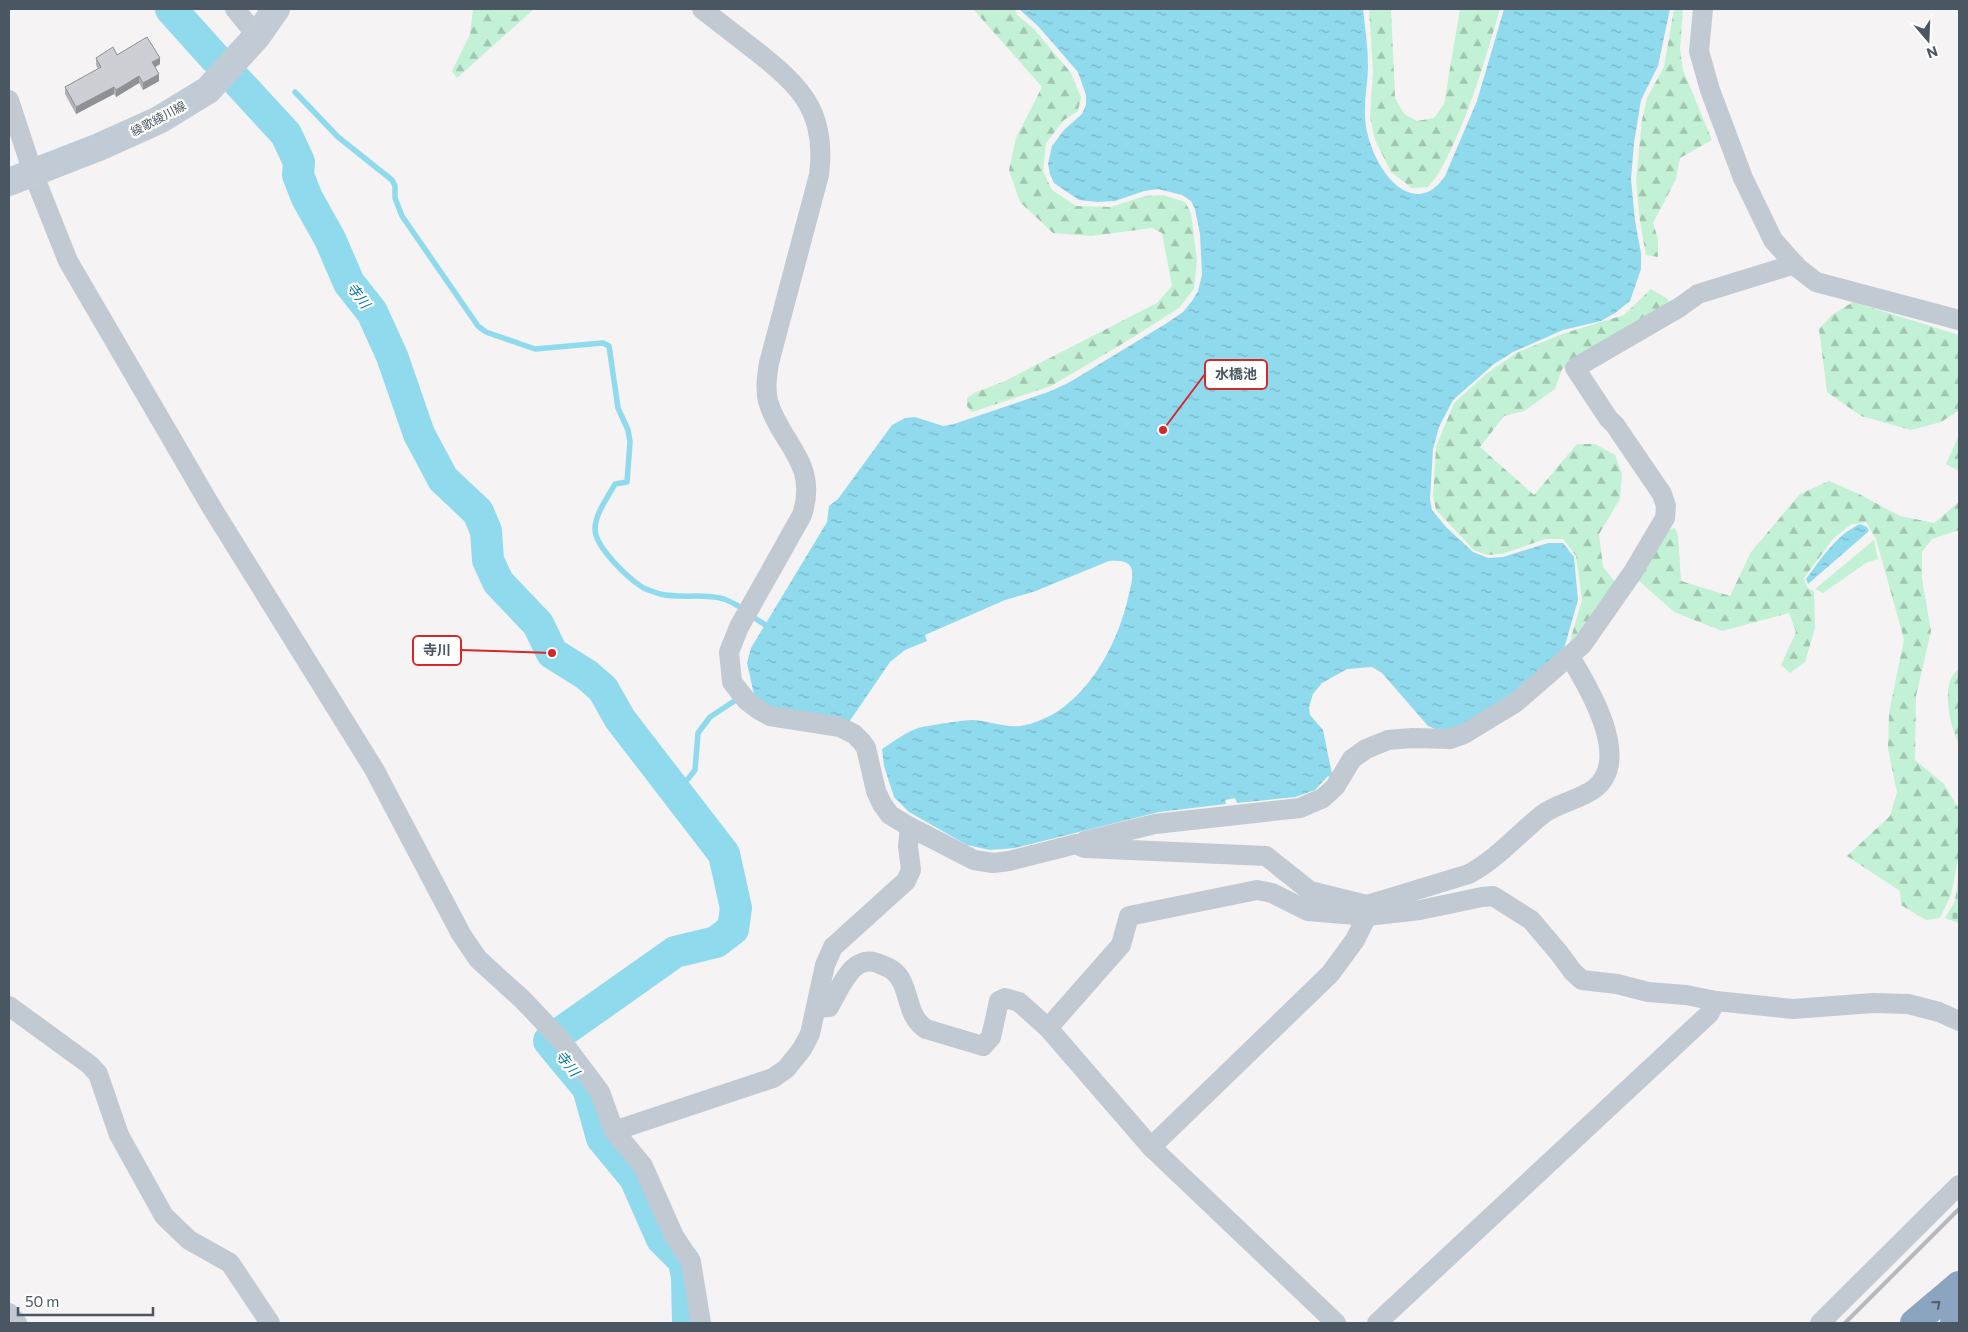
<svg xmlns="http://www.w3.org/2000/svg" width="1968" height="1332" viewBox="0 0 1968 1332" font-family="Commissioner,'Noto Sans JP',sans-serif">
<defs>
<pattern id="forest-firs" width="22" height="20" patternUnits="userSpaceOnUse" patternTransform="scale(1.25)"><rect width="22" height="20" fill="#c3f1d5"/><path d="M5 1l3.5 6h-7zM16 11l3.5 6h-7z" fill="#a0c6b0"/></pattern>
<pattern id="cemetery-stones" width="16" height="16" patternUnits="userSpaceOnUse" patternTransform="scale(1.25)"><rect width="16" height="16" fill="#c3f1d5"/><path d="M2 7V4a2 2 0 0 1 4 0v3zM10 15v-3a2 2 0 0 1 4 0v3z" fill="#a0c6b0"/></pattern>
<pattern id="water-ripples" width="26" height="14" patternUnits="userSpaceOnUse" patternTransform="scale(1.25)"><rect width="26" height="14" fill="#90daee"/><path d="M2 4q2-2 4 0t4 0M15 11q2-2 4 0t4 0" fill="none" stroke="#78b4c4"/></pattern>
</defs>
<rect width="100%" height="100%" fill="#f5f3f3"/>
<path fill="#c3f1d5" d="M 1874,540 L 1878,559 L 1866,563 L 1823,593 L 1815,589 Z"/>
<g fill="url(#forest-firs)">
<path d="M 473,9 L 534,9 L 457,78 L 452,71 L 470,34 Z"/>
<path d="M 973,9 L 1015,9 L 1017,15 L 1034,29 L 1071,73 L 1081,97 L 1078,111 L 1064,120 L 1046,143 L 1043,171 L 1052,190 L 1076,206 L 1111,207 L 1145,196 L 1163,195 L 1185,202 L 1191,213 L 1197,261 L 1194,289 L 1179,308 L 1132,338 L 1051,386 L 972,412 L 967,406 L 967,398 L 974,393 L 1005,381 L 1157,303 L 1172,286 L 1162,233 L 1152,228 L 1091,236 L 1053,233 L 1020,202 L 1009,170 L 1016,138 L 1042,87 Z"/>
<path d="M 1369,9 L 1391,9 L 1395,98 L 1404,114 L 1417,121 L 1434,118 L 1444,104 L 1460,9 L 1500,9 C 1486,56 1473,103 1452,147 C 1445,162 1439,175 1428,187 L 1412,188 L 1391,172 L 1375,140 L 1370,117 L 1373,71 Z"/>
<path d="M 1674,9 L 1683,9 L 1680,49 L 1683,70 L 1712,140 L 1680,158 L 1676,179 L 1653,223 L 1658,239 L 1658,257 L 1646,255 L 1640,221 L 1636,181 L 1642,120 L 1647,98 L 1664,67 Z"/>
<path d="M 1651,289 L 1668,299 L 1667,307 L 1562,369 L 1555,389 L 1524,411 L 1504,416 L 1480,447 L 1534,495 L 1577,444 L 1595,444 L 1615,455 L 1622,474 L 1620,499 L 1599,534 L 1603,567 L 1615,582 L 1568,648 L 1582,600 L 1576,556 L 1563,539 L 1545,539 L 1502,554 L 1487,555 L 1474,550 L 1436,510 L 1433,496 L 1436,447 L 1454,403 L 1486,374 L 1516,353 L 1562,334 L 1624,315 Z"/>
<path d="M 1853,302 L 1959,335 L 1959,411 L 1958,411 L 1941,422 L 1911,430 L 1861,416 L 1827,392 L 1819,329 L 1832,315 Z"/>
<path d="M 1959,435 L 1959,471 L 1946,464 Z"/>
<path d="M 1829,481 L 1859,494 L 1900,516 L 1934,523 L 1959,502 L 1959,530 L 1932,539 L 1922,552 L 1922,579 L 1931,631 L 1916,696 L 1915,760 L 1944,784 L 1959,809 L 1959,854 L 1951,895 L 1940,918 L 1926,920 L 1901,905 L 1900,891 L 1847,856 L 1890,816 L 1897,792 L 1888,749 L 1889,713 L 1904,639 L 1876,539 L 1866,522 L 1850,525 L 1833,539 L 1804,578 L 1807,587 L 1814,592 L 1815,628 L 1805,662 L 1790,673 L 1781,665 L 1796,632 L 1789,613 L 1722,631 L 1674,612 L 1638,580 L 1665,531 L 1675,528 L 1678,535 L 1681,581 L 1730,596 L 1751,552 L 1800,494 Z"/>
<path d="M 1959,669 L 1959,744 C 1950,727 1939,682 1959,669 Z"/>
</g>
<path fill="url(#cemetery-stones)" d="M 1959,873 L 1959,923 L 1945,918 L 1955,901 Z"/>
<g fill="url(#water-ripples)">
<path d="M 1019,9 L 1363,9 C 1365,28 1368,47 1368,66 C 1368,82 1364,99 1365,115 C 1365,141 1384,186 1411,193 C 1426,197 1437,188 1445,176 L 1477,101 L 1504,9 L 1670,9 L 1658,66 L 1641,100 L 1634,143 L 1631,179 L 1635,221 L 1641,253 L 1641,269 L 1630,301 L 1615,313 L 1601,321 L 1563,330 L 1513,352 L 1494,364 L 1453,400 L 1439,427 L 1433,449 L 1430,499 L 1432,510 L 1446,527 L 1473,552 L 1488,558 L 1503,557 L 1548,543 L 1563,543 L 1574,557 L 1578,600 L 1563,652 L 1514,696 L 1447,734 L 1428,726 L 1382,673 L 1372,667 L 1347,669 L 1322,683 L 1313,694 L 1309,707 L 1310,715 L 1323,730 L 1333,779 L 1328,776 L 1315,790 L 1295,797 L 1237,803 L 1235,798 L 1225,800 L 1226,804 L 1159,812 L 1015,848 L 990,850 L 967,845 L 909,812 L 894,797 L 884,766 L 882,749 C 893,742 906,732 918,728 C 931,725 958,721 971,720 C 987,720 1004,728 1020,726 C 1079,717 1116,651 1128,598 C 1133,576 1140,558 1109,561 L 1033,592 L 1005,600 L 925,635 L 927,641 L 905,650 L 890,662 L 849,722 L 770,709 L 755,699 L 747,663 L 751,648 L 827,522 L 829,506 L 838,499 L 892,425 L 905,418 L 915,417 L 943,426 L 954,424 L 1051,391 L 1070,382 L 1167,323 L 1183,312 L 1192,301 L 1198,291 L 1202,275 L 1200,234 L 1195,209 L 1191,201 L 1182,195 L 1158,189 L 1144,191 L 1115,201 L 1097,202 L 1079,200 L 1054,183 L 1050,174 L 1048,164 L 1052,146 L 1064,130 L 1082,114 L 1086,105 L 1086,95 L 1078,72 L 1038,26 Z"/>
<path d="M 1860,524 L 1867,527 L 1869,531 L 1808,584 L 1806,579 C 1822,558 1836,535 1860,524 Z"/>
</g>
<g fill="none" stroke-linecap="round" stroke-linejoin="round">
<g stroke="#90daee" stroke-width="5.5">
<path d="M 295,92 L 338,137 L 392,180 L 395,186 L 395,198 L 402,216 L 478,326 L 486,332 L 535,349 L 603,343 L 609,346 L 618,408 L 628,430 L 630,442 L 627,482 L 615,484 C 608,497 595,514 595,529 C 595,547 628,578 642,587 C 647,590 654,592 660,594 C 681,599 703,593 724,599 C 730,601 736,605 742,608"/>
<path d="M 756,619 L 769,627"/>
<path d="M 673,788 L 688,779 L 695,770 L 698,733 L 710,717 L 739,698"/>
</g>
<g stroke="#90daee" stroke-width="32">
<path d="M 171,9 L 215,58"/>
<path d="M 238,82 L 286,134 L 299,162 L 298,175 L 307,198 L 330,239 L 349,283 L 372,312 L 392,356 L 419,434 L 443,479 L 478,512 L 486,531 L 488,560 L 498,582 L 538,624 L 552,653 L 587,675 L 603,689 L 620,719 L 724,854 L 736,908 L 733,929 L 716,942 L 675,952 L 549,1041 L 588,1088 L 602,1138 L 635,1178 L 662,1239 L 684,1261 L 687,1277 L 688,1323"/>
</g>
<g stroke="#c1cad2" stroke-width="20">
<path d="M 235,9 L 257,36"/>
<path d="M 702,9 C 720,23 738,37 756,51 C 802,87 827,113 819,175 L 769,363 C 767,376 765,389 768,401 C 781,445 819,462 802,515 L 739,627 L 729,652 L 732,682 L 747,701 L 759,710 L 770,716 L 840,727 L 854,734 L 862,742 L 866,748 L 876,791 L 882,804 L 890,815 L 910,827 L 974,860 L 993,863 L 1009,861 L 1076,844 L 1085,848 L 1266,856 L 1310,891 L 1367,905 L 1367,916 L 1355,940 L 1330,974 L 1151,1147 L 1336,1323"/>
<path d="M 1703,9 L 1699,51 L 1710,90 L 1743,178 L 1773,240 L 1798,268 L 1816,282 L 1959,320"/>
<path d="M 9,100 L 33,173 L 68,261 L 212,508 L 374,769 L 461,934 L 478,959 L 523,1000 L 561,1040 L 600,1092 L 614,1131 L 643,1166 L 674,1236 L 691,1262 L 701,1323"/>
<path d="M 1085,841 L 1155,824 L 1300,808 L 1323,798 L 1335,787 L 1352,759 L 1366,749 L 1388,740 L 1412,738 L 1450,739 L 1464,734 L 1515,703 L 1582,645 L 1633,572 L 1665,518 L 1666,506 L 1662,494 L 1615,425 L 1608,418 L 1575,368 L 1680,307 L 1698,294 L 1795,264"/>
<path d="M 1367,905 L 1469,874 C 1497,859 1518,834 1543,814 C 1558,803 1579,800 1594,789 C 1633,760 1588,686 1570,657"/>
<path d="M 9,1006 L 90,1065 L 98,1074 L 119,1135 L 164,1216 L 189,1240 L 230,1263 L 270,1323"/>
<path d="M 816,1008 L 829,1007 C 841,987 853,950 882,965 C 891,968 898,973 902,982 C 910,999 909,1018 926,1029 L 983,1046 L 991,1037 L 999,1001 L 1005,998 L 1019,1002 L 1048,1028"/>
<path d="M 614,1131 L 773,1078 L 786,1069 L 802,1049 L 810,1034 L 825,965 L 833,947 L 906,881 L 911,870 L 908,846 L 910,827"/>
<path d="M 1151,1147 L 1048,1028 L 1121,945 L 1129,916 L 1257,890 L 1272,893 L 1308,911 L 1367,916 L 1420,910 L 1482,897 L 1493,896 L 1531,920 L 1559,953 L 1573,972 L 1582,980 L 1617,984 L 1648,992 L 1686,995 L 1716,1001 L 1793,1009 L 1873,1003 L 1908,1004 L 1939,1012 L 1959,1021"/>
<path d="M 9,1313 L 17,1323"/>
<path d="M 1377,1323 L 1709,1014 L 1716,1001"/>
<path d="M 1820,1323 L 1959,1185"/>
</g>
<path stroke="#c1cbd6" stroke-width="28" d="M 9,182 L 99,147 L 159,120 L 208,90 L 257,36 L 276,9"/>
<g stroke="#8ba5c1" stroke-width="28">
<path d="M 1914,1323 L 1959,1285"/>
<path d="M 1954,1323 L 1959,1318"/>
</g>
<path stroke="#b5b8bd" stroke-width="4" d="M 1845,1323 L 1959,1209"/>
</g>
<path fill="#b0b2b7" d="M 117,55 L 160,64 L 155,67 L 159,81 L 143,90 L 139,83 L 116,97 L 114,94 L 76,114 L 65,94 L 65,87 L 98,69 L 96,65 L 96,58 Z"/>
<g fill="#909195">
<path d="M 160,58 L 160,64 L 152,69 L 152,62 Z"/>
<path d="M 159,74 L 159,81 L 143,90 L 143,83 Z"/>
<path d="M 139,76 L 139,83 L 116,97 L 116,90 Z"/>
<path d="M 114,87 L 114,94 L 76,114 L 76,107 Z"/>
</g>
<path fill="#cdcfd5" stroke="#909195" d="M 147,37 L 160,58 L 152,62 L 159,74 L 143,83 L 139,76 L 116,90 L 114,87 L 76,107 L 65,87 L 101,67 L 96,58 L 113,47 L 117,55 Z"/>
<defs><path id="oneway-chevron" d="M-2-3.5L2.5 0L-2 3.5" fill="none" stroke-width="1.6" stroke-linecap="round" stroke-linejoin="round" transform="scale(1.25)"/></defs>
<use stroke="#505e6b" href="#oneway-chevron" transform="translate(1937 1304) rotate(-40)"/>
<g text-anchor="middle" dominant-baseline="central" stroke-width="4.5" stroke-linejoin="round" paint-order="stroke">
<g font-size="12" fill="#4a5661" stroke="#fff">
<text transform="translate(158 118) rotate(-28)">綾歌綾川線</text>
</g>
<g font-size="14" font-style="italic" fill="#0c7c9b" stroke="#fff">
<text transform="translate(359 295) rotate(53)">寺川</text>
<text transform="translate(568 1063) rotate(51)">寺川</text>
</g>
</g>
<path fill="none" stroke="#d62828" stroke-width="2" d="M1163 430L1205 374M552 653L461 650"/>
<g fill="#d62828" stroke="#fff" stroke-width="2">
<circle cx="1163" cy="430" r="5"/>
<circle cx="552" cy="653" r="5"/>
</g>
<g fill="#fff" stroke="#d62828" stroke-width="2">
<rect x="1205" y="360" width="62" height="29" rx="5"/>
<rect x="413" y="636" width="48" height="29" rx="5"/>
</g>
<g font-size="14" text-anchor="middle" font-weight="bold" fill="#4a5661">
<text x="1236" y="379">水橋池</text>
<text x="437" y="655">寺川</text>
</g>
<rect width="1968" height="1332" fill="none" stroke="#4a5661" stroke-width="20"/>
<g transform="translate(1928 40) rotate(161)" stroke="#ffffff" stroke-width="4" paint-order="stroke">
<path d="M0-4L9 19L0 12L-9 19Z" fill="#4a5661"/>
<text y="-8" font-size="14" font-weight="bold" text-anchor="middle" fill="#4a5661">N</text>
</g>
<path d="M18 1307v8h135v-8" fill="none" stroke="#4a5661" stroke-width="2.5"/>
<text x="25" y="1307" font-size="15" fill="#4a5661" stroke="#ffffff" stroke-width="4" paint-order="stroke">50 m</text>
</svg>
